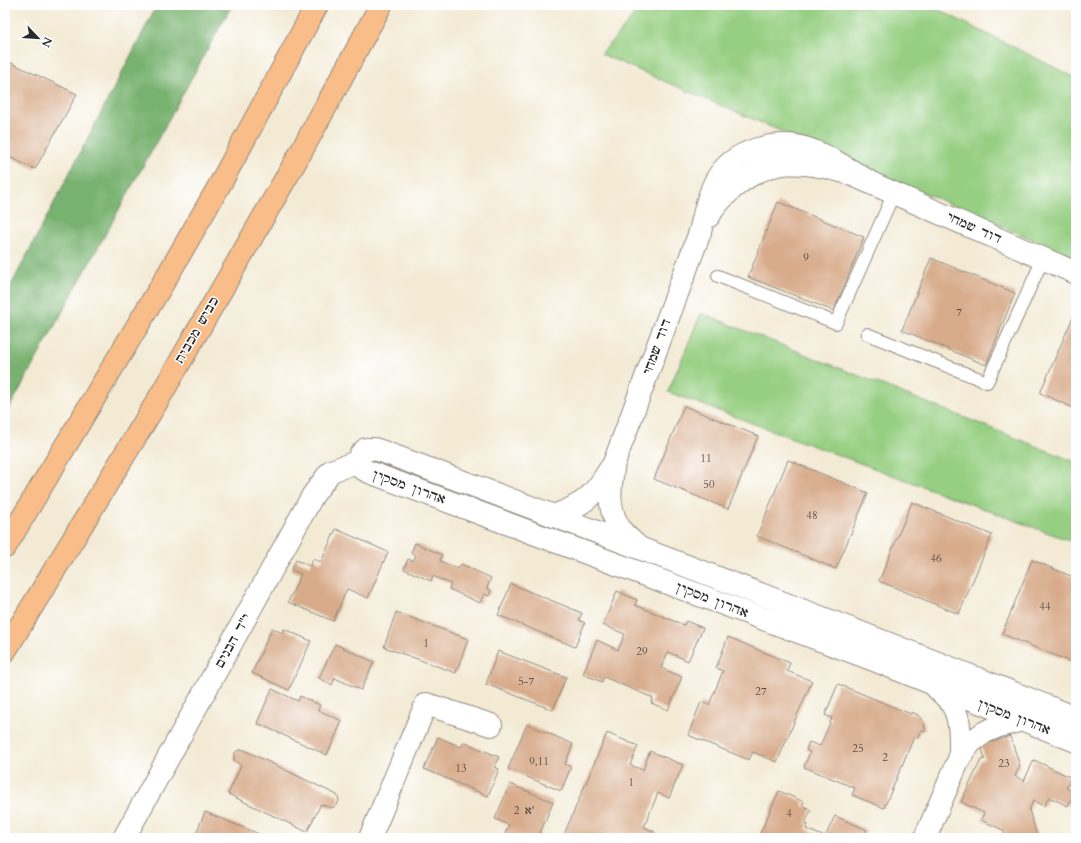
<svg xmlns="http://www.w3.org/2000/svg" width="1081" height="843" viewBox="0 0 1081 843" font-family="Cardo,'Frank Ruhl Libre',serif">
<rect width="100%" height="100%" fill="#fff"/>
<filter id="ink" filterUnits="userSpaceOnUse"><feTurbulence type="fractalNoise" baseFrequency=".025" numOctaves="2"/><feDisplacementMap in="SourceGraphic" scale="8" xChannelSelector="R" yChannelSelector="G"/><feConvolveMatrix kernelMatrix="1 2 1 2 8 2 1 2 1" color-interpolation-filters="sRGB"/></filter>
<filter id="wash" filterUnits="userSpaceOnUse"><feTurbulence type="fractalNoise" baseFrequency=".012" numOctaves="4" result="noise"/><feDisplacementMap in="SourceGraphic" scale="16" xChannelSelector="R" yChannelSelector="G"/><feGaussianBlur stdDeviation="0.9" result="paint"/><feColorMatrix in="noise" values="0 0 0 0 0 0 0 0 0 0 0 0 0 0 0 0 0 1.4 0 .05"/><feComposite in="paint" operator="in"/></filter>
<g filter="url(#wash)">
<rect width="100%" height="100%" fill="#f3ead4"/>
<g fill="#96cf82" stroke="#607d56">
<path d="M 641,5 L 929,5 L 1076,78 L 1076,258 L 601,54 L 627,24 Z"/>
<path d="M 701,313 L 1076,462 L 1076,543 L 668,392 Z"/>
</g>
<path fill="#78b270" stroke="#526e4e" d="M 157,5 L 232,5 L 5,416 L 5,297 Z"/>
<g id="blocks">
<g fill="#d8ac8b">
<path d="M 5,60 L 77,94 L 35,169 L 5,155 Z"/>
<path d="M 778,202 L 864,237 L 834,311 L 748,277 Z"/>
<path d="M 931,258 L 1015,293 L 986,365 L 902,330 Z"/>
<path d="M 1073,317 L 1076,318 L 1076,409 L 1040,393 Z"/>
<path d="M 684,406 L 758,436 L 728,509 L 654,479 Z"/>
<path d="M 788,460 L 868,493 L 836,569 L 757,536 Z"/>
<path d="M 912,502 L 992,535 L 959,614 L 879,581 Z"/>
<path d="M 336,529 L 388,552 L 368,598 L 347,589 L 333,621 L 288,602 L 301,574 L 291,570 L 296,560 L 310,566 L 313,559 L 321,562 Z"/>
<path d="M 415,543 L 442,555 L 440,561 L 458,569 L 461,564 L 491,578 L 487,588 L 491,590 L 489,596 L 484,594 L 480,603 L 449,589 L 451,584 L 433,576 L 431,581 L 404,569 L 408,559 L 413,561 L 416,555 L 411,553 Z"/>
<path d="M 1032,560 L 1076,578 L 1076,664 L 1002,634 Z"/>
<path d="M 511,584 L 582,613 L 579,620 L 585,623 L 575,647 L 498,615 Z"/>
<path d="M 617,591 L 637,600 L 635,605 L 684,625 L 686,621 L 703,628 L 688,661 L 668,652 L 661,668 L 682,677 L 668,710 L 651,703 L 653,698 L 604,677 L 602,682 L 583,674 L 597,640 L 618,650 L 625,634 L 603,625 Z"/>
<path d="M 396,612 L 468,639 L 456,673 L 384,647 Z"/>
<path d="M 272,628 L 282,633 L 284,629 L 311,641 L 289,690 L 252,673 Z"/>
<path d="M 728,637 L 790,663 L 787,671 L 812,681 L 777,762 L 753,752 L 749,760 L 688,735 L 701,702 L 709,705 L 723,671 L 716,668 Z"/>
<path d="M 335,644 L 374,662 L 361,690 L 335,678 L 332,685 L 319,678 Z"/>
<path d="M 498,651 L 566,677 L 553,710 L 486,684 Z"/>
<path d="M 838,684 L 911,714 L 912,712 L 918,715 L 924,722 L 925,730 L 924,731 L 921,730 L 917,738 L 914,737 L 884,808 L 852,795 L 855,788 L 804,767 L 810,752 L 806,750 L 809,742 L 820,746 L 832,718 L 825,715 Z"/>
<path d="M 272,689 L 298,701 L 300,696 L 320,705 L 318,710 L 342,721 L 327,755 L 257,723 Z"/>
<path d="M 527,724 L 573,744 L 565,764 L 571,767 L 561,791 L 508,769 Z"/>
<path d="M 607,733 L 638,746 L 630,765 L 643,770 L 650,751 L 683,765 L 669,798 L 658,793 L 644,827 L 655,832 L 652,838 L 614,838 L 601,833 L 599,838 L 563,837 Z"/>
<path d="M 1010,736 L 1020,766 L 1015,776 L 1024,781 L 1034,760 L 1072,778 L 1066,788 L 1074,792 L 1068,806 L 1049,797 L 1044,806 L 1033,801 L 1029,810 L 1038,838 L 1006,838 L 1003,830 L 981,820 L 984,813 L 961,802 L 981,760 L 985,759 L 981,746 Z"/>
<path d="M 438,737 L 461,747 L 464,742 L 499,757 L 494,767 L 499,769 L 488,796 L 424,769 Z"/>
<path d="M 238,750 L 244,750 L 337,795 L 339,800 L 338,803 L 334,807 L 331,808 L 321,804 L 307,832 L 228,794 L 241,766 L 234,760 L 234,754 Z"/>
<path d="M 510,784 L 553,802 L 538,838 L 503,838 L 509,825 L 495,819 Z"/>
<path d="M 779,791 L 804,802 L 802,805 L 811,810 L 805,823 L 808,824 L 806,829 L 825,837 L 835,816 L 867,830 L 863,838 L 758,838 Z"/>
<path d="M 205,812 L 269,838 L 194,838 Z"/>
</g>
</g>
</g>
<g filter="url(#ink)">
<use href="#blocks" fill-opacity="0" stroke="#8f8a80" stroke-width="1"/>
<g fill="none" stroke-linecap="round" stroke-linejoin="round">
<defs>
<g id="service">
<path d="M 718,276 L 836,323 L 894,193"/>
<path d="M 867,334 L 987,382 L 1043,259"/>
</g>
<g id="minor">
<path d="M 709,216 C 715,205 724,196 733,188 C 770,156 804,160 848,173 L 1076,273"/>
<path d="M 554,516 C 585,504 593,497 610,469"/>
<path d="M 637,546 C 632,541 625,536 621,530 C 606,508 610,488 614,463 L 700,232 C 704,215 707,198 715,182 C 732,149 778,138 811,150 C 833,158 853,172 873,184"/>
<path d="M 935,686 C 939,691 944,695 948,699 C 962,715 960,738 960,757"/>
<path d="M 1076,718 C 848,626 619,540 389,454 L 375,449 L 366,449 L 360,455 L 357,462 L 361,468 L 369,472 L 874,660 L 1076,741"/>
<path d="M 124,838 L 313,495 L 331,471 L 357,462"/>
<path d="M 370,838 L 426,704 L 491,725"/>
<path d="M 925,838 L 960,757 L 971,742 L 985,732 L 999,726 L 1023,720"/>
</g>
<g id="motorway">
<path d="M 5,547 L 166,278 L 219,186 L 317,5"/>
<path d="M 5,651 L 158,400 L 301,152 L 381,5"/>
</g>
</defs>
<use href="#service" stroke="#8f8a80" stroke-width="14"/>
<use href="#minor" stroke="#8f8a80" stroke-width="24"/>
<use href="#motorway" stroke="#8f8a80" stroke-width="24"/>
<use href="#service" stroke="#fff" stroke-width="12"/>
<use href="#minor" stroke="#fff" stroke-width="22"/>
<use href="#motorway" stroke="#f8bd89" stroke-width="22"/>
</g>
</g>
<g text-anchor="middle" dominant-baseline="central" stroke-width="3" stroke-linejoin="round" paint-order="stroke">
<g font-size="11" fill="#564b43">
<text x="806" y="257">9</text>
<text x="959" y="312">7</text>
<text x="706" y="458">11</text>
<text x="709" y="484">50</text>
<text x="812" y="515">48</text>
<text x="936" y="558">46</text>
<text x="1045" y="606">44</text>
<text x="426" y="643">1</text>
<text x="642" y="651">29</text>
<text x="526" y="681">5-7</text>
<text x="761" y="691">27</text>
<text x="858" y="748">25</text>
<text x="885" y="757">2</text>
<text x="539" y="761">9,11</text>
<text x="1004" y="763">23</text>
<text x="461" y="768">13</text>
<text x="631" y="782">1</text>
<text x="524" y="810">2 א'</text>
<text x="789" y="813">4</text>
</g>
<g font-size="13" fill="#2b2b2b" stroke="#fff">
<text transform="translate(974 228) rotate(24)">דוד שמחי</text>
<text transform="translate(197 330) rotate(-60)">כביש מכבית</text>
<text transform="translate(657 347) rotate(-70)">דוד שמחי</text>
<text transform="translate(409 487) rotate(20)">אהרון מסקין</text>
<text transform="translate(712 600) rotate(21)">אהרון מסקין</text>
<text transform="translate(233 641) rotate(-61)">י"ד הבנים</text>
<text transform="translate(1014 717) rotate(21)">אהרון מסקין</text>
</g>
</g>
<rect width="1081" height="843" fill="none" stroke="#fff" stroke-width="20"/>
<g transform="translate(38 38) rotate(115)" stroke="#ffffff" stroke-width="3" paint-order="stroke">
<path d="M0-3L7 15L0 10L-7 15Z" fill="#2b2b2b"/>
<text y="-6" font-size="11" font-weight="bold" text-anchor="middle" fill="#2b2b2b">N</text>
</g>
</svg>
